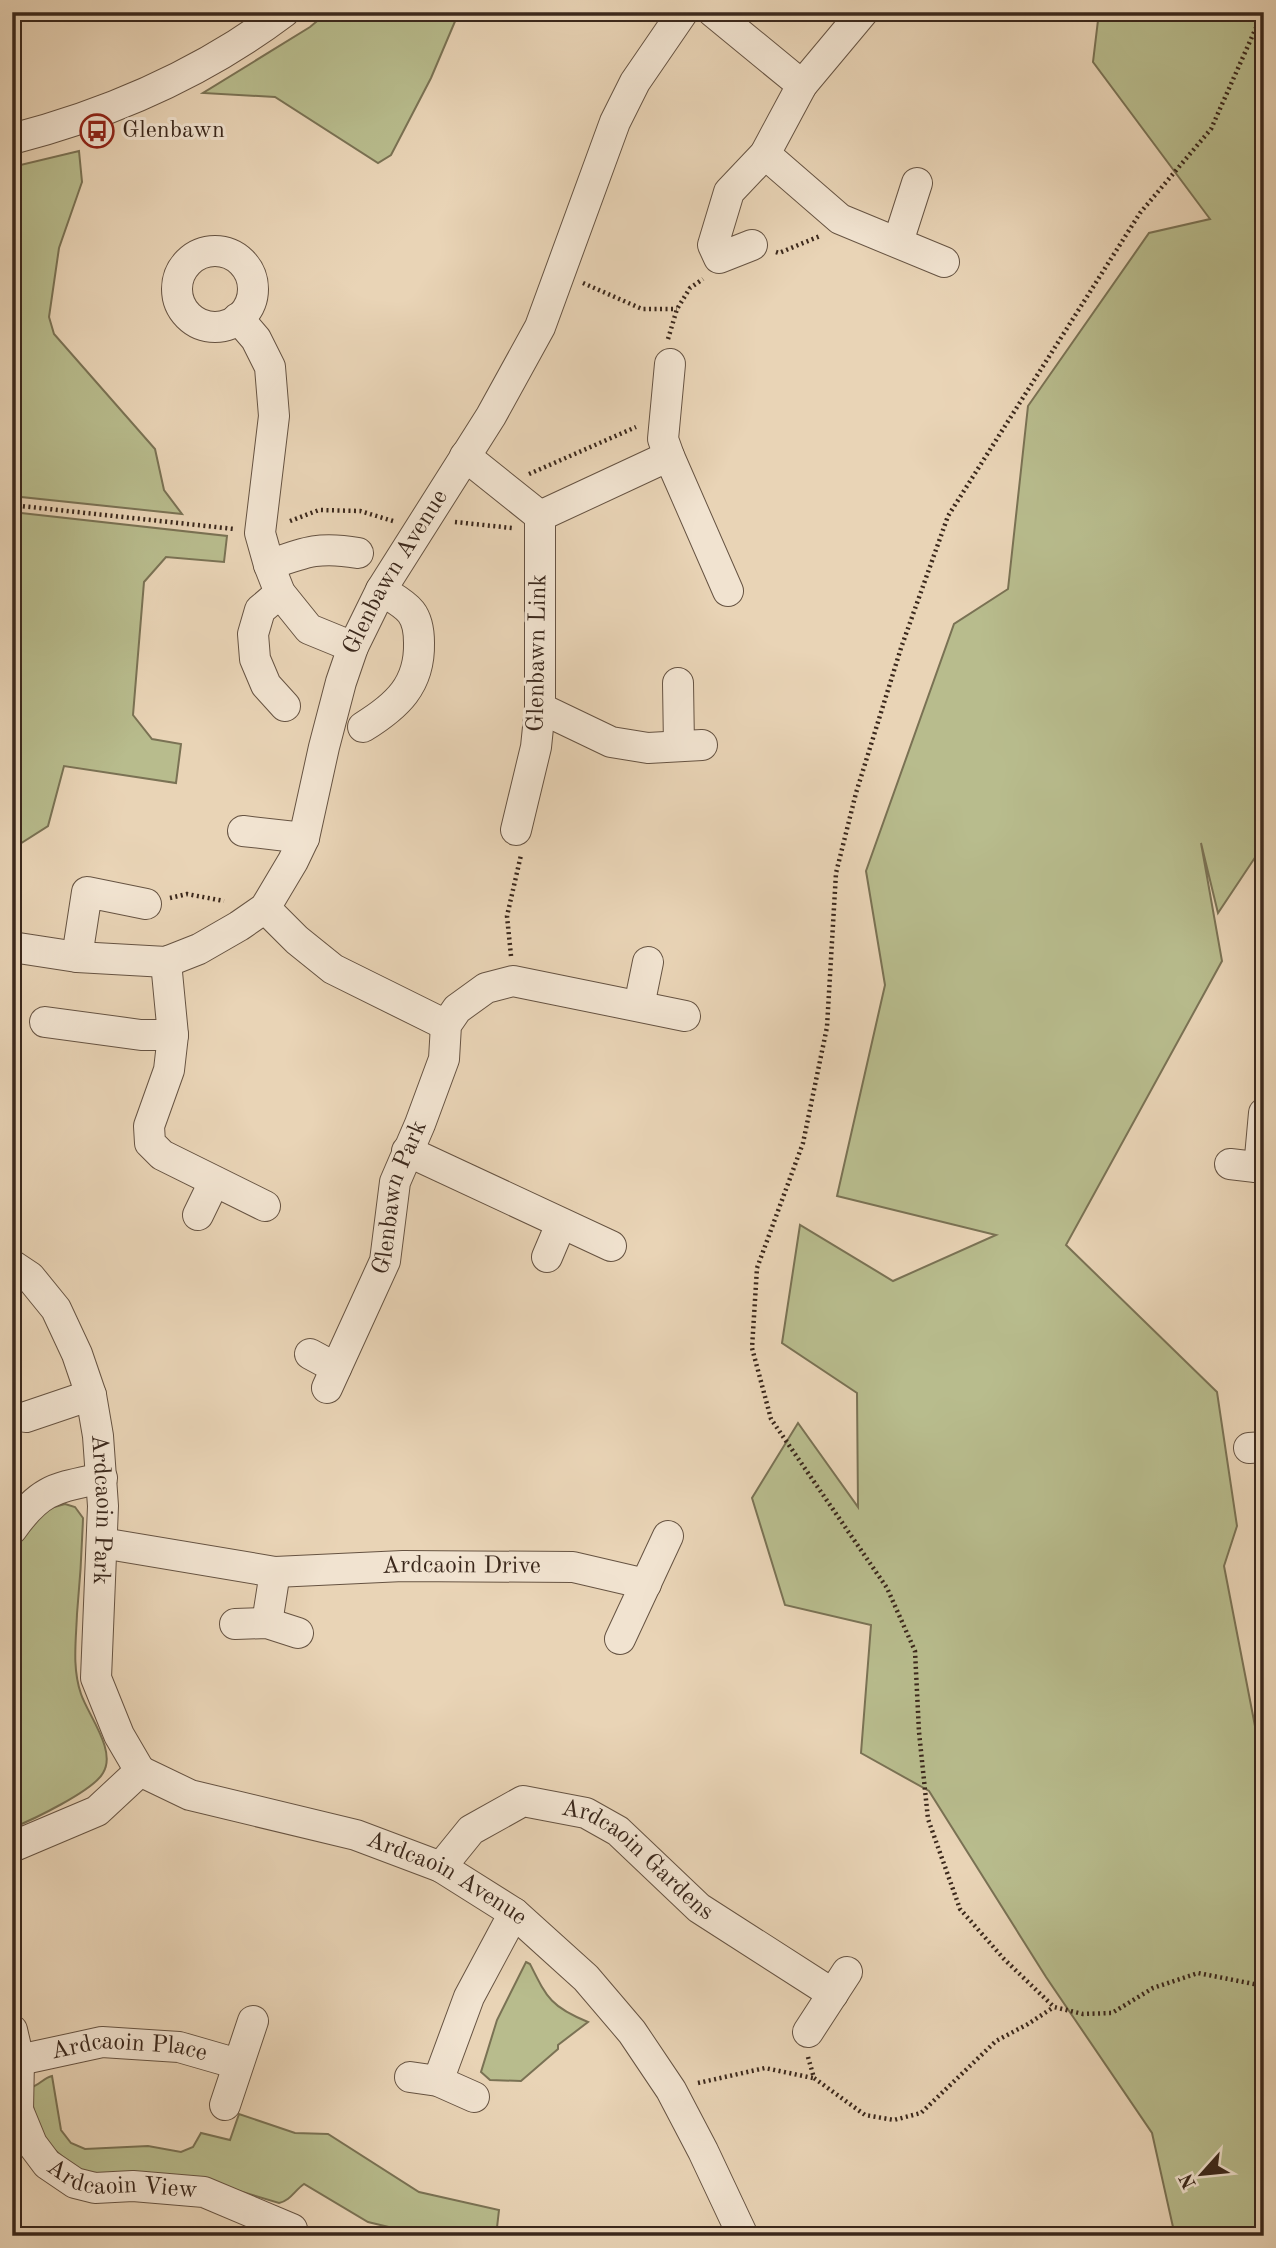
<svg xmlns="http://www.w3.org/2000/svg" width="1276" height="2248" viewBox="0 0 1276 2248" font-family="'Old Standard TT',serif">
<rect width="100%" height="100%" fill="#e9d4b6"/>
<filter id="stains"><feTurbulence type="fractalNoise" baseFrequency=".00286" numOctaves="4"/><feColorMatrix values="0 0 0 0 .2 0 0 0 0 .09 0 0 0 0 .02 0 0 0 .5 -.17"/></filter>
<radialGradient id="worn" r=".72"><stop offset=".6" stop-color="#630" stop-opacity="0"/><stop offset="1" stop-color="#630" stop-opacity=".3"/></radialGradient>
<g fill="#b8bc8d" stroke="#7a7254" stroke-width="2">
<path d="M 328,12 L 459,12 L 431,78 L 391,155 L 378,163 L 275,97 L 203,93 L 310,27 Z"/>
<path d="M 1099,12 L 1264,12 L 1264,844 L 1218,913 L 1201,843 L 1222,961 L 1066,1245 L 1217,1392 L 1237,1526 L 1224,1566 L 1261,1757 L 1264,1760 L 1264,2236 L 1175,2236 L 1152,2133 L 1046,1977 L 929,1791 L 861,1753 L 871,1625 L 785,1605 L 752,1498 L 798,1423 L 858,1507 L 857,1393 L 782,1343 L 800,1225 L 893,1281 L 996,1235 L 837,1196 L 885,985 L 866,871 L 954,624 L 1008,589 L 1028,406 L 1149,233 L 1210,219 L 1093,62 Z"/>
<path d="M 79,151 L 82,182 L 59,248 L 49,317 L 54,334 L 155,449 L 164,490 L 182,514 L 12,496 L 12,167 Z"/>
<path d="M 12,512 L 227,536 L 224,562 L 166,557 L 144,582 L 133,715 L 152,739 L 181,744 L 176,783 L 64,766 L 48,826 L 12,849 Z"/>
<path d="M 65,1504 L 75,1507 L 83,1518 C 82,1550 80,1582 77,1614 C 76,1641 72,1668 81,1694 C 88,1715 117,1751 103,1773 C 93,1791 32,1820 12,1828 L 12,1552 L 20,1543 L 28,1518 L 47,1509 Z"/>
<path d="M 526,1962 L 530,1964 C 547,1998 551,2007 588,2022 L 558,2045 L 558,2049 L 521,2081 L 490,2080 L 481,2072 L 497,2020 Z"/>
<path d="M 52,2076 L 61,2130 L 71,2143 L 85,2149 L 148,2146 L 181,2152 L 193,2147 L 201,2133 L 230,2140 L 239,2114 L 295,2133 L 328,2134 L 419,2192 L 499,2210 L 496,2236 L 426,2236 L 368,2222 L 304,2184 C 294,2191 291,2200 279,2203 L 196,2178 L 96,2176 L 74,2167 L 48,2144 L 36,2120 L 29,2088 C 39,2086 43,2078 52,2076 Z"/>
</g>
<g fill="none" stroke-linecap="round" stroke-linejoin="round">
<defs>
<g id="minor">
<path d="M 713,12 L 802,85"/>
<path d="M 12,139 C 109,114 203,73 284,12"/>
<path d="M 765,154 L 840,219 L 944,262"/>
<path d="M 898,242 L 917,183"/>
<path d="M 752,245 L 719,258 L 713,245 L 729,192 L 765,154 L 802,85 L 863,12"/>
<circle cx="215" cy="289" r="38"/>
<path d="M 238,318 L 256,339 L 270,367 L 274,416 L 260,533 L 269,565 L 280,593 L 309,629 L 353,647"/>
<path d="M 465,456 L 540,516 L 540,708 L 536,747 L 516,830"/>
<path d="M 669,456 L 663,439 L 670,364"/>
<path d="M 540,516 L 669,456 L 728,591"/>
<path d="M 269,565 C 305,552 319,546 358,553"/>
<path d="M 280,593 L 260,610 L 253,634 L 255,659 L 266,685 L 285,706"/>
<path d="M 678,683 L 679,746"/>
<path d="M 540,708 L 611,742 L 648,748 L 702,745"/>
<path d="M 363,727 C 397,706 420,685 419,643 C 419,632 418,621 411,612 C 404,603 390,596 381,590"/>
<path d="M 243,831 L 304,838"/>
<path d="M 265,908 L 297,940 L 333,969 L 446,1025"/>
<path id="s1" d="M 12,947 L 77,957 L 166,962 L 199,949 L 239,926 L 265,908 L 293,861 L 304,838 L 324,747 L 341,682 L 353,647 L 381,590 L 491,416 L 540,327 L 615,122 L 635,82 L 683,12"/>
<path d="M 77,957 L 87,892 L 146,904"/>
<path d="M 166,962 L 173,1035 L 169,1070 L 149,1126 L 150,1143 L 162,1155 L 265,1206"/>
<path d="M 639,1006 L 648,962"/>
<path d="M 45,1022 L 141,1035 L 173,1035"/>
<path d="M 407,1151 L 611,1246"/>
<path d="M 1230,1164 L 1264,1168"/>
<path d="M 1259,1168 L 1264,1113"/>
<path d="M 198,1215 L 214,1182"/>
<path d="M 547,1257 L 561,1224"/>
<path id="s2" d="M 12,1265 L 30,1277 L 56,1309 L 77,1354 L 91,1395 L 98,1436 L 103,1506 L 96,1678 L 119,1735 L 140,1771"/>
<path d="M 310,1354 L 336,1368"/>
<path id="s3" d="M 327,1388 L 385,1261 L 395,1182 L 420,1124 L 444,1059 L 446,1025 L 457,1009 L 486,988 L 513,981 L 685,1016"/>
<path d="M 26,1417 L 91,1395"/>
<path d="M 1249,1448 L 1264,1447"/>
<path d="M 12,1529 C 41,1488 56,1488 102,1478"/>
<path id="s4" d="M 102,1543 L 275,1572 L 403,1566 L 573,1567 L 646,1584"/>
<path d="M 267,1623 L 275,1572"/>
<path d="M 235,1624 L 267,1623 L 298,1633"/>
<path d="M 620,1639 L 668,1536"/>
<path id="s5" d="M 140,1771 L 190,1795 L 356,1835 L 441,1867 L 514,1913 L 586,1978 L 632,2032 L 671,2090 L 703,2151 L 743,2236"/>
<path d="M 12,1847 L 97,1811 L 140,1771"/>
<path id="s6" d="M 441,1867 L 471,1830 L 523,1801 L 586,1813 L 618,1831 L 699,1908 L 833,1994"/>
<path id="s7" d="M 12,2030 L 19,2060 L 18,2110 L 32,2144 L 47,2164 L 75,2183 L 95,2188 L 133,2186 L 204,2192 L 292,2229"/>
<path d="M 808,2032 L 847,1972"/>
<path id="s8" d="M 19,2060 L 102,2042 L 179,2047 L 238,2064"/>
<path d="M 410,2077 L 438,2081 L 474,2097"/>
<path d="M 438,2081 L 469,1997 L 514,1913"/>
<path d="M 225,2105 L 253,2021"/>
</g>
</defs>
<use href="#minor" stroke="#665342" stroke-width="32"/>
<g stroke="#3b281c" stroke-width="4.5" stroke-dasharray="2 3.5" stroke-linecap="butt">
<path d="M 1263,12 L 1211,129 L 1140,213 L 948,516 L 901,648 L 856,793 L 836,873 L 827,1027 L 803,1143 L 757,1268 L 752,1348 L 771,1419 L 887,1588 L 915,1651 L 919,1732 L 928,1819 L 960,1909 L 1004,1959 L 1054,2007 L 1083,2014 L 1112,2013 L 1153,1988 L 1198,1973 L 1264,1986"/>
<path d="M 776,252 L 779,253 L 820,236"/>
<path d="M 583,283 L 642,309 L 677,309"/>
<path d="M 668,339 L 677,309 L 690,288 L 703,279"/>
<path d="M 529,474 L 636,427"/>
<path d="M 12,505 L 234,529"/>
<path d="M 290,521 L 319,510 L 360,511 L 393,521"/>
<path d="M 455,522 L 512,528"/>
<path d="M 170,898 L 187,894 L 224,901"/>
<path d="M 511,956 L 507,916 L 521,855"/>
<path d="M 808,2057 L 814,2078 L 865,2115 L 894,2120 L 921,2113 L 996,2041 L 1028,2024 L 1054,2007"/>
<path d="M 698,2083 L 765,2068 L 813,2078"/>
</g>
<use href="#minor" stroke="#f1e3d0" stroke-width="30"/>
</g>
<defs>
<symbol id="bus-ring" viewBox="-11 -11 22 22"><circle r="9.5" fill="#f1e3d0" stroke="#8f2418" stroke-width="1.5"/><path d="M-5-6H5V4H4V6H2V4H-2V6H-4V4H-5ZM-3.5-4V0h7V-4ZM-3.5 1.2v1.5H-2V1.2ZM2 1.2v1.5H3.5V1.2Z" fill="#8f2418"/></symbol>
</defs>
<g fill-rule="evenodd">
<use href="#bus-ring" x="78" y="112" width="38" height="38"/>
</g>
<g text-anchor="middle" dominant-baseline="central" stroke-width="6" stroke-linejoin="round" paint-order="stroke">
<g font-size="24" fill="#3b281c" stroke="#f1e3d0" text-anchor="start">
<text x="122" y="131">Glenbawn</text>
</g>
<g font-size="24" fill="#3b281c" stroke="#f1e3d0">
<text stroke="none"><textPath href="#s1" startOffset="632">Glenbawn Avenue</textPath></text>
<text transform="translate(538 653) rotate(-89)">Glenbawn Link</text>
<text stroke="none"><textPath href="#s3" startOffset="205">Glenbawn Park</textPath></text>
<text stroke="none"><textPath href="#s2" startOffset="271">Ardcaoin Park</textPath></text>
<text stroke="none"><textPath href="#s4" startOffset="362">Ardcaoin Drive</textPath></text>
<text stroke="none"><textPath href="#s6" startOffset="240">Ardcaoin Gardens</textPath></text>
<text stroke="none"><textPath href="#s5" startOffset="327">Ardcaoin Avenue</textPath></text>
<text stroke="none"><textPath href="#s8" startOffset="112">Ardcaoin Place</textPath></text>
<text stroke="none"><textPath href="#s7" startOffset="222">Ardcaoin View</textPath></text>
</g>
</g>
<rect width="1276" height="2248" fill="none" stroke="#e9d4b6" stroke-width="42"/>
<rect x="14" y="14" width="1248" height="2220" fill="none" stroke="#3b281c" stroke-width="3.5"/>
<rect x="21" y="21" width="1234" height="2206" fill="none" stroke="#3b281c" stroke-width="2"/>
<g transform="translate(1202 2174) rotate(243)" stroke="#f1e3d0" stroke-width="5" paint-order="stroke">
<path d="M0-5L12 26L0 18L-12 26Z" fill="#3b281c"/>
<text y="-10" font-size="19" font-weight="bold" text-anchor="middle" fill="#3b281c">N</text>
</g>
<rect width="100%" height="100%" filter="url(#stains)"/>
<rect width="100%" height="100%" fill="url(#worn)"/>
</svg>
